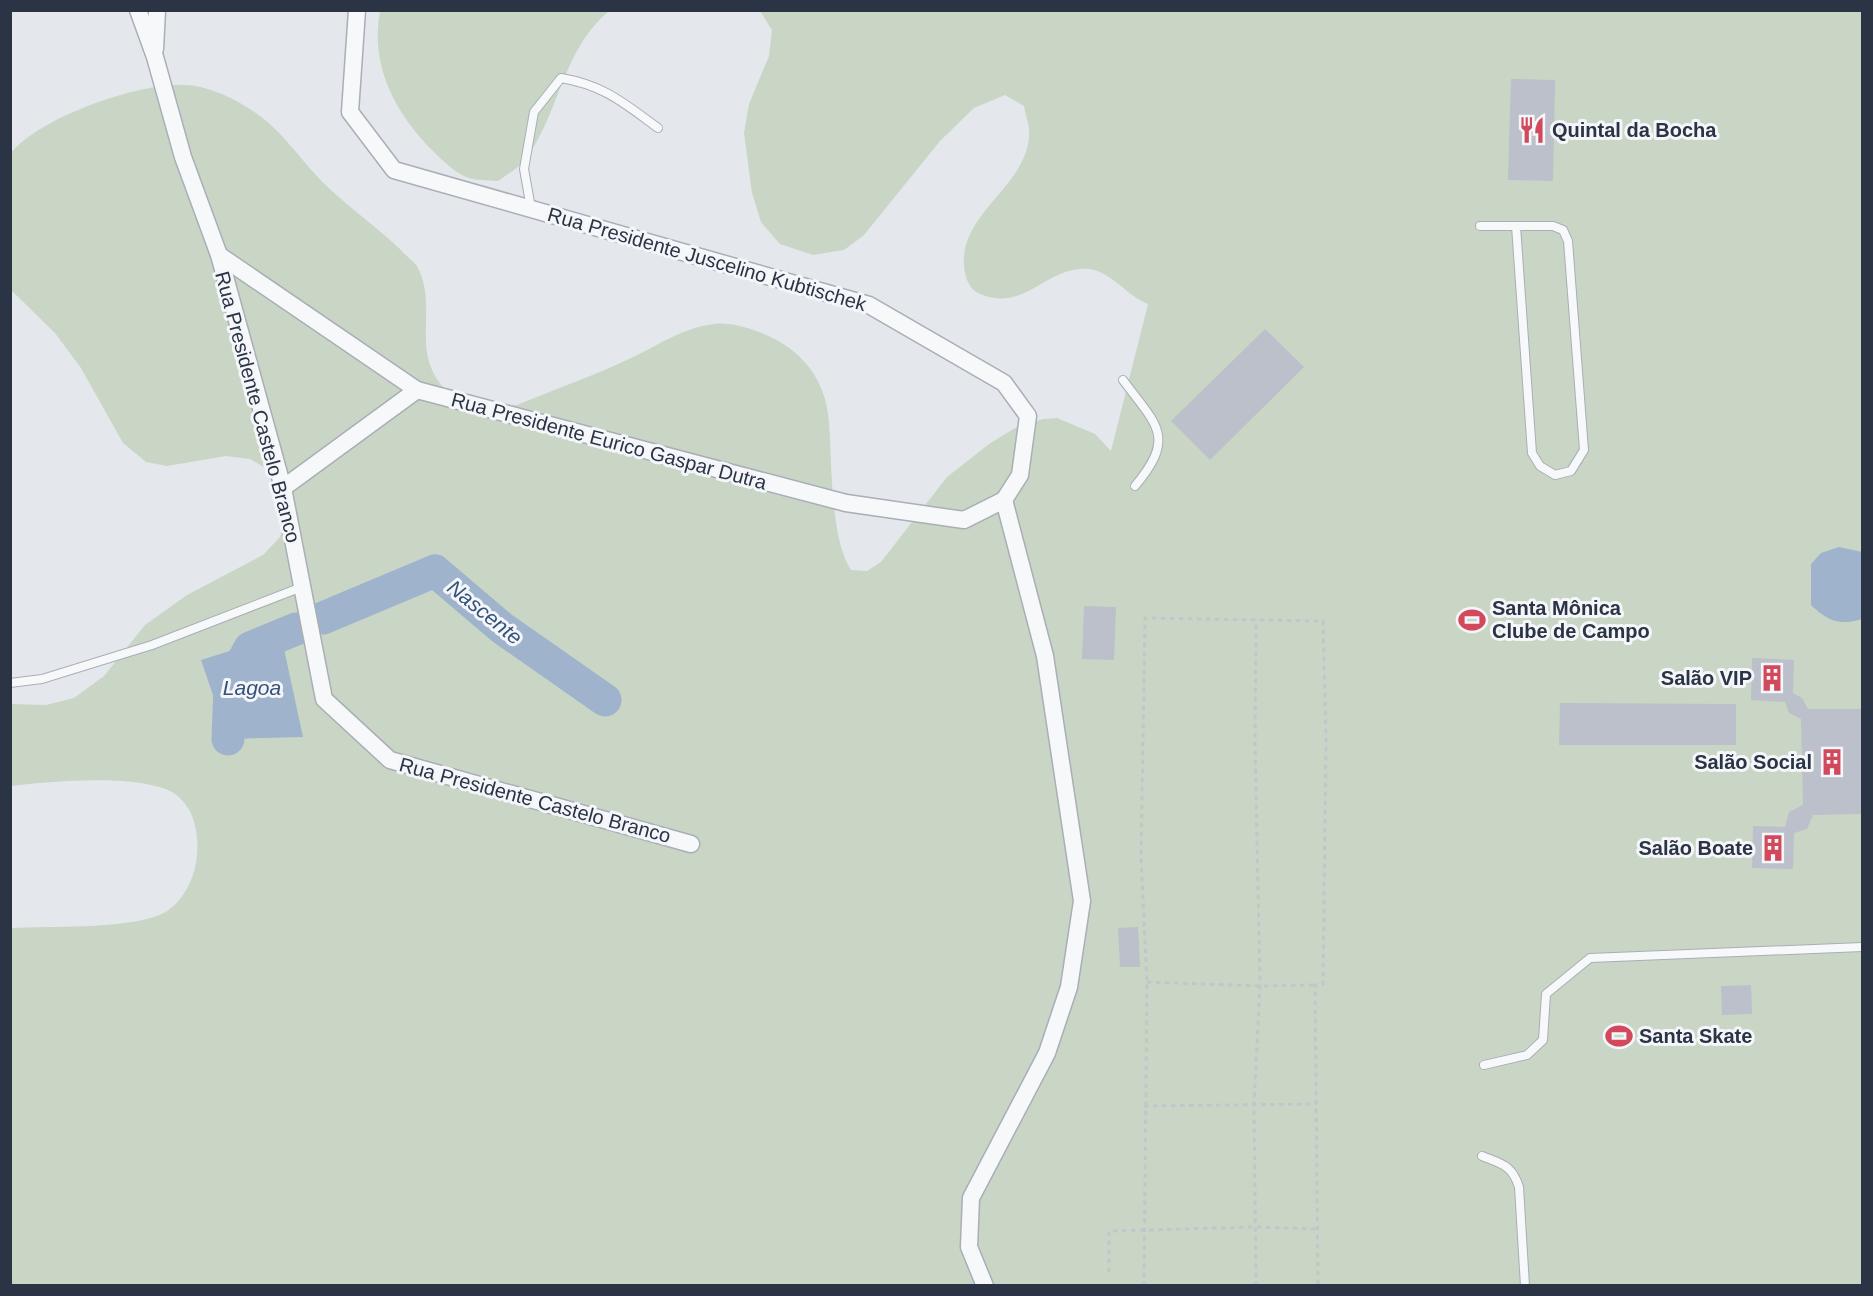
<svg xmlns="http://www.w3.org/2000/svg" width="1873" height="1296" viewBox="0 0 1873 1296" font-family="Arial,sans-serif">
<rect width="100%" height="100%" fill="#e4e7ec"/>
<g fill="#c9d6c5">
<path d="M 380,11 L 609,11 C 560,52 560,117 523,162 C 517,169 506,175 498,181 C 488,180 475,181 466,177 C 454,172 442,160 433,151 C 395,113 370,66 380,11 Z"/>
<path d="M 760,11 L 1862,11 L 1862,1285 L 11,1285 L 11,928 C 50,926 121,929 157,916 C 177,909 190,888 195,868 C 201,841 197,805 170,791 C 134,774 51,781 11,786 L 10,704 L 46,705 L 74,698 L 104,676 L 145,625 L 187,595 L 263,555 L 280,537 L 288,509 L 272,472 L 250,459 L 226,456 L 167,466 L 146,462 L 123,443 L 81,368 L 55,333 L 11,290 L 11,153 C 40,118 130,86 176,85 C 204,83 237,99 260,116 C 288,137 306,168 332,191 C 354,211 379,229 401,250 C 405,255 413,261 417,266 C 439,307 410,349 443,387 C 449,393 490,406 499,407 C 504,407 511,405 517,405 C 555,389 594,376 631,358 C 659,345 682,328 714,324 C 728,322 746,327 759,332 C 800,347 826,378 829,422 C 832,462 830,538 851,570 L 867,571 L 881,562 L 947,477 L 989,444 L 1015,428 L 1043,419 L 1057,418 L 1095,434 L 1111,451 L 1148,304 C 1128,297 1112,272 1089,269 C 1046,265 1024,315 978,293 C 966,287 963,269 964,257 C 967,208 1033,181 1029,128 C 1028,121 1025,113 1024,106 L 1005,95 L 974,108 L 940,141 L 864,235 L 844,250 L 813,255 L 780,244 L 761,222 L 752,193 L 744,133 L 749,104 L 769,56 L 772,30 Z"/>
</g>
<g fill="#9fb4cc">
<path d="M 1839,547 L 1862,552 L 1862,619 C 1839,626 1828,621 1811,605 L 1811,564 L 1821,553 Z"/>
<path d="M 281,635 L 303,737 L 228,739 L 201,660 Z"/>
</g>
<g fill="none" stroke-linecap="round" stroke-linejoin="round">
<g stroke="#9fb4cc" stroke-width="33">
<path d="M 323,618 L 435,571 L 502,628 L 605,700"/>
<path d="M 228,739 L 230,684 L 250,648 L 296,629"/>
</g>
</g>
<g fill="#bbc0ca">
<path d="M 1511,79 L 1555,80 L 1553,181 L 1508,180 Z"/>
<path d="M 1265,329 L 1304,367 L 1210,460 L 1171,421 Z"/>
<path d="M 1084,606 L 1116,607 L 1114,660 L 1082,659 Z"/>
<path d="M 1752,658 L 1794,660 L 1793,693 L 1802,698 L 1808,709 L 1863,709 L 1863,814 L 1813,815 L 1807,829 L 1794,833 L 1793,869 L 1752,868 L 1753,826 L 1785,827 L 1789,812 L 1803,805 L 1801,719 L 1789,713 L 1785,702 L 1751,700 Z"/>
<path d="M 1560,703 L 1736,704 L 1736,745 L 1559,745 Z"/>
<path d="M 1138,927 L 1140,967 L 1120,967 L 1118,928 Z"/>
<path d="M 1751,985 L 1752,1014 L 1722,1015 L 1721,986 Z"/>
</g>
<g fill="none" stroke-linecap="round" stroke-linejoin="round">
<defs>
<g id="lane">
<path d="M 531,208 L 524,169 L 534,112 L 561,78 C 604,85 625,104 658,128"/>
<path d="M 1480,226 L 1553,226 L 1563,230 L 1568,241 L 1584,450 L 1571,471 L 1555,475 L 1540,466 L 1532,453 L 1516,226"/>
<path d="M 1123,380 C 1156,425 1177,436 1135,486"/>
<path d="M 10,683 L 42,679 L 152,645 L 302,587"/>
<path d="M 1484,1065 L 1527,1055 L 1543,1040 L 1546,994 L 1590,958 L 1862,947"/>
<path d="M 1482,1156 C 1502,1164 1512,1165 1519,1187 L 1525,1286"/>
</g>
<g id="street">
<path d="M 138,10 L 155,57 L 183,157 L 219,255 L 283,488 L 324,699 L 390,760 L 691,844"/>
<path d="M 155,49 L 157,10"/>
<path d="M 219,255 L 417,390"/>
<path d="M 283,488 L 417,390 L 846,503 L 964,520 L 1004,500 L 1020,475 L 1028,416 L 1004,383 L 869,305 L 394,170 L 350,112 L 357,10"/>
<path d="M 985,1286 L 969,1247 L 971,1198 L 1047,1053 L 1069,987 L 1082,901 L 1045,656 L 1004,500"/>
</g>
</defs>
<use href="#lane" stroke="#a9aeb7" stroke-width="10"/>
<use href="#street" stroke="#a9aeb7" stroke-width="19"/>
<g stroke="#c2c5cb" stroke-width="3" stroke-dasharray="4.5 4.5" stroke-linecap="butt">
<path d="M 1147,982 L 1260,986 L 1315,985"/>
<path d="M 1144,1106 L 1316,1104"/>
<path d="M 1109,1272 L 1109,1231 L 1255,1227 L 1318,1229"/>
<path d="M 1144,1286 L 1147,982 L 1141,858 L 1145,618 L 1323,621 L 1326,738 L 1323,984 L 1315,985 L 1318,1286"/>
<path d="M 1256,1286 L 1254,1104 L 1260,986 L 1255,742 L 1256,620"/>
</g>
<use href="#lane" stroke="#f7f8fa" stroke-width="8"/>
<use href="#street" stroke="#f7f8fa" stroke-width="16"/>
</g>
<defs>
<symbol id="restaurant-bare" viewBox="-9 -9 18 18"><path d="M-5-6h1v4h1v-4h1v4h1v-4h1v5L-1.5 .5V6h-2V.5L-5-1ZM5-6V6H3V1.5H1.5Q1.5-4 5-6Z" fill="#d1495b" stroke="#f4f6f9" stroke-width="2.5" paint-order="stroke"/></symbol>
<symbol id="stadium-bare" viewBox="-9 -9 18 18"><path d="M0-5a6.5 5 0 1 0 0 10a6.5 5 0 1 0 0-10ZM-3.5-1.8h7v3.6h-7Z" fill="#d1495b" stroke="#f4f6f9" stroke-width="2.5" paint-order="stroke"/></symbol>
<symbol id="building-bare" viewBox="-9 -9 18 18"><path d="M-4-6H4V6H1V3H-1V6H-4ZM-2.5-4.3h1.7v1.8h-1.7ZM.8-4.3h1.7v1.8H.8ZM-2.5-1h1.7V.8h-1.7ZM.8-1h1.7V.8H.8Z" fill="#d1495b" stroke="#f4f6f9" stroke-width="2.5" paint-order="stroke"/></symbol>
</defs>
<g fill-rule="evenodd">
<use href="#restaurant-bare" x="1513" y="111" width="38" height="38"/>
<use href="#stadium-bare" x="1453" y="601" width="38" height="38"/>
<use href="#building-bare" x="1753" y="659" width="38" height="38"/>
<use href="#building-bare" x="1813" y="743" width="38" height="38"/>
<use href="#building-bare" x="1754" y="829" width="38" height="38"/>
<use href="#stadium-bare" x="1600" y="1017" width="38" height="38"/>
</g>
<g text-anchor="middle" dominant-baseline="central" stroke-width="6" stroke-linejoin="round" paint-order="stroke">
<g font-size="20" font-weight="bold" fill="#2b3445" stroke="#f4f6f9" text-anchor="start">
<text x="1552" y="130">Quintal da Bocha</text>
<text x="1492" y="608">Santa Mônica<tspan x="1492" dy="23">Clube de Campo</tspan></text>
<text x="1752" y="678" text-anchor="end">Salão VIP</text>
<text x="1812" y="762" text-anchor="end">Salão Social</text>
<text x="1753" y="848" text-anchor="end">Salão Boate</text>
<text x="1639" y="1036">Santa Skate</text>
</g>
<g font-size="20" fill="#2b3445" stroke="#f4f6f9">
<text transform="translate(707 259) rotate(16)">Rua Presidente Juscelino Kubtischek</text>
<text transform="translate(258 407) rotate(75)">Rua Presidente Castelo Branco</text>
<text transform="translate(609 441) rotate(15)">Rua Presidente Eurico Gaspar Dutra</text>
<text transform="translate(535 800) rotate(15)">Rua Presidente Castelo Branco</text>
</g>
<g font-size="21" font-style="italic" fill="#34527a" stroke="#f4f6f9">
<text transform="translate(485 612) rotate(39)">Nascente</text>
<text x="252" y="687">Lagoa</text>
</g>
</g>
<rect width="1873" height="1296" fill="none" stroke="#2b3445" stroke-width="24"/>
</svg>
